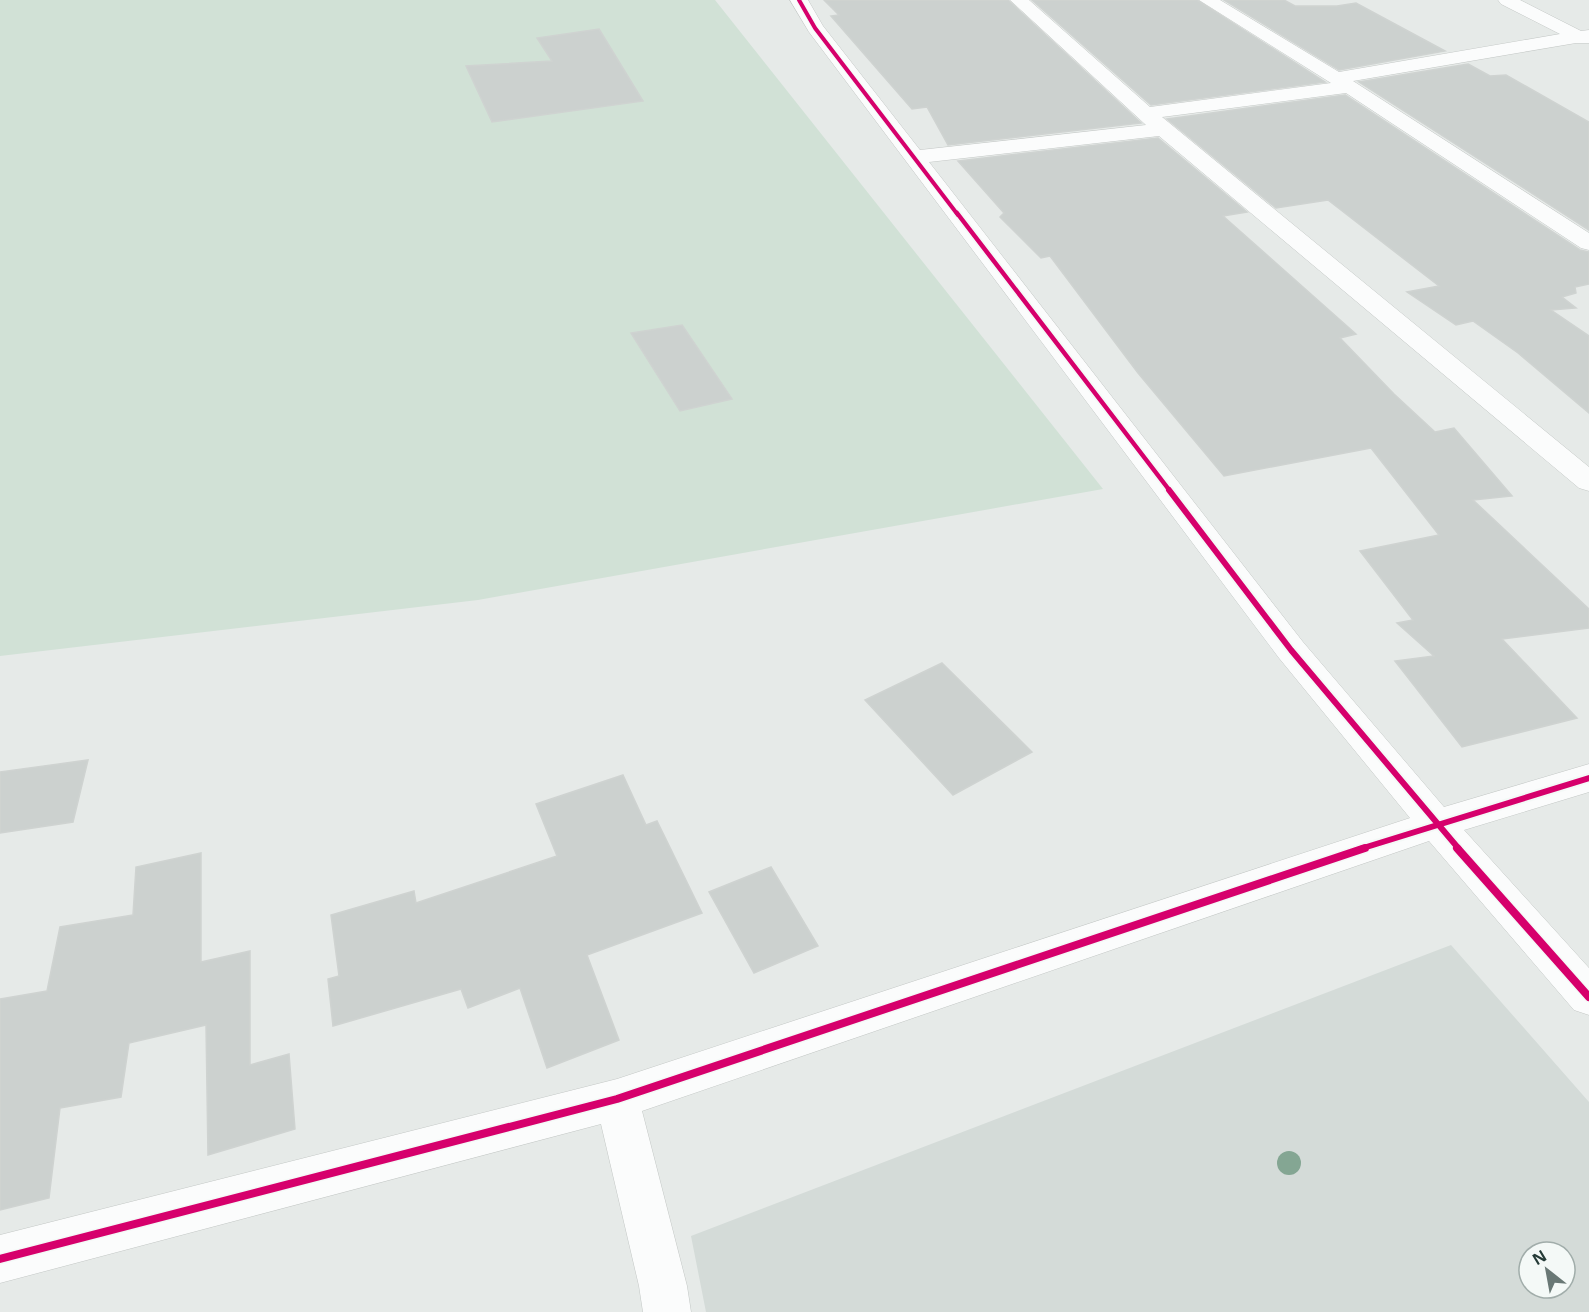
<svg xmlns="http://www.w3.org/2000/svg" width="1589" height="1312" viewBox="0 0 1589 1312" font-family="'Noto Sans',sans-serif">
<rect width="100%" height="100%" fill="#e6eae8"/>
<path fill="#d4dbd8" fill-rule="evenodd" d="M 1451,945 L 1589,1102 L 1589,1312 L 706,1312 L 691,1236 ZM 1529,1252 L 1565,1252 L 1565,1288 L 1529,1288 Z"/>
<path fill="#d1e1d6" d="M 0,0 L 715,0 L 1103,489 L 478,600 L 0,656 Z"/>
<g fill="#ccd1cf" stroke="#cfd3d1" stroke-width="1.5">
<path d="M 824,0 L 1008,0 L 1141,123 L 948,145 L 927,107 L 912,109 L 831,16 L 839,15 Z"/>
<path d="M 1032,0 L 1197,0 L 1325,82 L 1151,105 Z"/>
<path d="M 1224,0 L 1284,0 L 1295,6 L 1337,6 L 1356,3 L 1445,51 L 1339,70 Z"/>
<path d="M 599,29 L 643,101 L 492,122 L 466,66 L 552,61 L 537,38 Z"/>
<path d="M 1468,64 L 1490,76 L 1506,75 L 1589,122 L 1589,230 L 1359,82 Z"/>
<path d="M 1345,95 L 1580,250 L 1589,252 L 1589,284 L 1575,287 L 1576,293 L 1562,297 L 1576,308 L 1551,310 L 1589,336 L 1589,413 L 1518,353 L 1473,321 L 1456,325 L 1407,292 L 1439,286 L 1328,200 L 1276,208 L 1167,119 Z"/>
<path d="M 1158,138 L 1247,212 L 1223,216 L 1356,334 L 1340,338 L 1394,394 L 1435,432 L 1454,428 L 1512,496 L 1473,500 L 1589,609 L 1589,628 L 1502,639 L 1577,718 L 1462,747 L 1395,661 L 1434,656 L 1397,623 L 1413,620 L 1360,551 L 1439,535 L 1371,448 L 1224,476 L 1138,373 L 1050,256 L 1041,258 L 1000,217 L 1004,213 L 958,161 Z"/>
<path d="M 682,325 L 732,399 L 680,411 L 631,333 Z"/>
<path d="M 942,663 L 1032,752 L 953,795 L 865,700 Z"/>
<path d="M 88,760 L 73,822 L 0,833 L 0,772 Z"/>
<path d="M 623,775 L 646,825 L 657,821 L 702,913 L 587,955 L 619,1040 L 547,1068 L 520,988 L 468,1008 L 461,989 L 333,1026 L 328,979 L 339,976 L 331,915 L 414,891 L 416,903 L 557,856 L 536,804 Z"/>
<path d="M 201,853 L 201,962 L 250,951 L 250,1065 L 289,1054 L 295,1129 L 208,1155 L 206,1025 L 129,1043 L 121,1097 L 60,1108 L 49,1198 L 0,1210 L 0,999 L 47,991 L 60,927 L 133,915 L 136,867 Z"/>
<path d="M 771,867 L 818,946 L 754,973 L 709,892 Z"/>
</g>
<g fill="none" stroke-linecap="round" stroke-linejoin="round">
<defs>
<path id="minor" d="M 790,0 L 808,0 L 823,26 L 920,150 L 1146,125 L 1010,0 L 1029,0 L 1150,107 L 1331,83 L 1199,0 L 1220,0 L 1339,72 L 1560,34 L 1501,4 L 1498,0 L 1520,0 L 1581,31 L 1589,30 L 1589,43 L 1576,43 L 1353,81 L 1589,233 L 1589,250 L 1581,248 L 1346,93 L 1162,117 L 1589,467 L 1589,491 L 1579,488 L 1159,136 L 929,162 L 1303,642 L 1444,807 L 1589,764 L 1589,792 L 1464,830 L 1589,968 L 1589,1015 L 1574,1010 L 1429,841 L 642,1111 L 687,1286 L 691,1312 L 643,1312 L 639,1286 L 601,1124 L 0,1283 L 0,1235 L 617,1079 L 1410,818 L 1279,658 L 809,32 Z"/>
</defs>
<use href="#minor" stroke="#c3c7c5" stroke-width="1"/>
<use href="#minor" fill="#fbfcfc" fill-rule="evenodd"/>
<defs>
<path id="cycleway-far3" d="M 799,0 L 815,28 L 958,215"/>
<path id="cycleway-far2" d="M 957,213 L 1170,491"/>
<g id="cycleway-far1">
<path d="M 1169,490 L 1291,650 L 1459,849"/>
<path d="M 1360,849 L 1589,778"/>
</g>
<g id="cycleway">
<path d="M 1457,848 L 1589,997"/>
<path d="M 0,1259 L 617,1099 L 1365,848"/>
</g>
</defs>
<use href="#cycleway-far3" stroke="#f4f9f7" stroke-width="6"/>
<use href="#cycleway-far2" stroke="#f4f9f7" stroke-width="8"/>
<use href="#cycleway-far1" stroke="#f4f9f7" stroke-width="10"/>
<use href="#cycleway" stroke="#f4f9f7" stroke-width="11"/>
<use href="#cycleway-far3" stroke="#d6006c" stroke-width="4"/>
<use href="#cycleway-far2" stroke="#d6006c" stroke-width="4.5"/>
<use href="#cycleway-far1" stroke="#d6006c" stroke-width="6"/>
<use href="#cycleway" stroke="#d6006c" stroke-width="8"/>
</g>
<circle fill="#84a693" cx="1289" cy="1163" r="12"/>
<g transform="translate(1547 1270) rotate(329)"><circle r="28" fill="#f4f9f7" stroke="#a1adaa" stroke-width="1.5"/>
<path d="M0-4.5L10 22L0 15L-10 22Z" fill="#697875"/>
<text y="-9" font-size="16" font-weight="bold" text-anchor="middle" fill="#253b37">N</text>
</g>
</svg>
